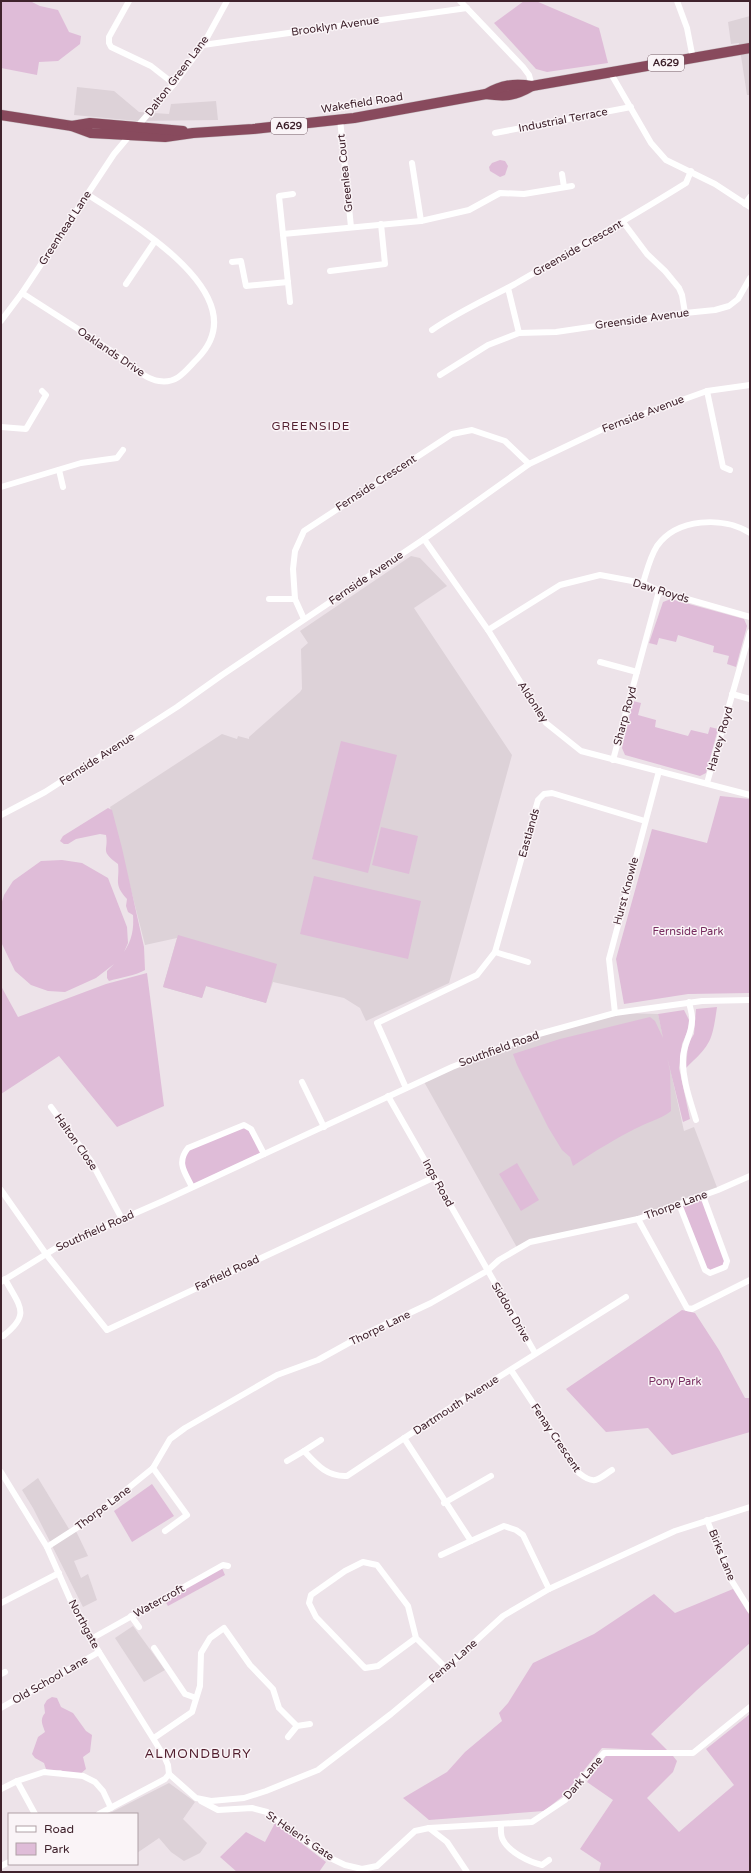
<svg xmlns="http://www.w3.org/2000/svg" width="751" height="1873" viewBox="0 0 751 1873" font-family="'Varela Round',sans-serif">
<rect width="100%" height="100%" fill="#ede3e9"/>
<g fill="#ddd2d8">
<path d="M 750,16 L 750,95 L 747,95 L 739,43 L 731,44 L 728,22 Z"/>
<path d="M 77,87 L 114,91 L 139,112 L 169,114 L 171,104 L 216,101 L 218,120 L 137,121 L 74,115 Z"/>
<path d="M 411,556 L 420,558 L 447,586 L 414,608 L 512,755 L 449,983 L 366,1021 L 360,1008 L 344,998 L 273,982 L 266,1003 L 206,986 L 202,998 L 163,987 L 177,938 L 145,945 L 110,807 L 222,734 L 237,739 L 238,736 L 249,739 L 249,737 L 300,692 L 302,689 L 301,649 L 308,643 L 300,631 Z"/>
<path d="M 615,1013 L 658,1014 L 684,1131 L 694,1127 L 718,1190 L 638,1219 L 530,1242 L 519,1251 L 423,1080 L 528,1037 Z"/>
<path d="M 38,1478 L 69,1529 L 74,1527 L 88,1556 L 74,1561 L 81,1578 L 88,1574 L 97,1600 L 83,1607 L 33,1508 L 22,1490 Z"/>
<path d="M 133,1626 L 165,1670 L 144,1682 L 115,1638 Z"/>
<path d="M 169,1783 L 195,1802 L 183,1819 L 207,1843 L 200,1853 L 184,1861 L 171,1852 L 159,1838 L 137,1853 L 137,1814 L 108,1814 Z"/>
</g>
<g fill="#dfbcd8">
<path d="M 1,1 L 30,1 L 40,6 L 58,10 L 69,32 L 81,36 L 80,44 L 58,61 L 39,62 L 37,75 L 1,68 Z"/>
<path d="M 524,1 L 536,1 L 599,28 L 608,63 L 547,72 L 536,69 L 494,23 Z"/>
<path d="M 500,160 L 505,161 L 508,166 L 505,175 L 500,177 L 490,171 L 489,167 L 492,163 Z"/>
<path d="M 671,599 L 744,619 L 747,626 L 736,667 L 727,664 L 729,656 L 713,652 L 714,646 L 678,635 L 676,642 L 659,638 L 657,645 L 649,643 L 663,602 Z"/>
<path d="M 633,701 L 641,703 L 638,715 L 656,720 L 655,727 L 688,736 L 691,730 L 708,734 L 710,727 L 718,729 L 706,773 L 700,776 L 625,755 L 622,748 Z"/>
<path d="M 341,741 L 397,755 L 368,873 L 312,859 Z"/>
<path d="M 720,796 L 750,799 L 750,993 L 688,994 L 624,1004 L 616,959 L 652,829 L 707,843 Z"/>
<path d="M 108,808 L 112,810 L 122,848 L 144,947 L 145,970 C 137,975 119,978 109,981 L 107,978 L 107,971 L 114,964 L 96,978 L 65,992 L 48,991 L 31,985 L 15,971 L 1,942 L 1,905 L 4,895 L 13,881 L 41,861 L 62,860 L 82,863 L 108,878 L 127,927 L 128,943 L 124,952 C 132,940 134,929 133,915 L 128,912 L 126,906 L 127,899 C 113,884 120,880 118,864 C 99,850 109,851 106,835 L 100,834 L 76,839 L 68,844 L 64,844 L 60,841 L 63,836 Z"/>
<path d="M 381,827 L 418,836 L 409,874 L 372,865 Z"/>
<path d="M 314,876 L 421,901 L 408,959 L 300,934 Z"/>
<path d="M 178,935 L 277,964 L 266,1003 L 206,986 L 202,998 L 163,987 Z"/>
<path d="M 147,973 L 164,1106 L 117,1127 L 59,1056 L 1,1094 L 1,986 L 18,1017 L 106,984 Z"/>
<path d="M 717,1007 C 712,1042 711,1044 686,1068 L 688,1044 L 694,1034 L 696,1009 Z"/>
<path d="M 684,1010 L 689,1020 L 688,1030 L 682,1044 L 679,1068 L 690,1119 L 683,1122 L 667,1057 L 670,1071 L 671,1111 C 662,1118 654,1120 643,1125 C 618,1137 595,1151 573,1166 L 570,1157 L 562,1150 L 548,1127 L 517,1065 L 513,1054 L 560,1039 L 650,1017 L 655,1021 L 663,1038 L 658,1014 Z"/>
<path d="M 244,1125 L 251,1129 L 264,1154 L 190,1187 L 182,1155 L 188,1148 Z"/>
<path d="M 517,1163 L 539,1200 L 521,1211 L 499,1174 Z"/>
<path d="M 703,1196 L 727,1261 L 725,1267 L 710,1273 L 705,1270 L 679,1204 Z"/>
<path d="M 682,1310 L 695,1313 L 719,1350 L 745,1398 L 750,1398 L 750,1432 L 672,1455 L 648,1428 L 606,1432 L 566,1389 Z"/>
<path d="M 152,1484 L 174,1516 L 132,1542 L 114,1511 Z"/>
<path d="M 222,1568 L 225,1575 L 168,1606 L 164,1599 Z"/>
<path d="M 733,1589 L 750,1616 L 750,1643 L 697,1690 L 651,1734 L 668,1751 L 602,1748 L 563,1796 L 544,1811 L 429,1820 L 403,1798 L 447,1772 L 465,1752 L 502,1721 L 499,1713 L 508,1703 L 533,1663 L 594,1634 L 654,1594 L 675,1613 Z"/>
<path d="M 52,1697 L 57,1698 L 61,1707 L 73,1713 L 86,1731 L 92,1735 L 90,1752 L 83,1757 L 86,1769 L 79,1775 L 65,1774 L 61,1770 L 49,1771 L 46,1769 L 44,1763 L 35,1758 L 32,1754 L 38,1737 L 45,1732 C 43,1725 39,1720 45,1713 L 44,1705 L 47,1700 Z"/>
<path d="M 750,1714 L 750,1872 L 599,1872 L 601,1863 L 580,1849 L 613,1800 L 587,1782 L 606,1756 L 673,1756 L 677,1761 L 673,1772 L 647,1798 L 679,1832 L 734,1785 L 706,1749 Z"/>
<path d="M 275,1823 L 326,1862 L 319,1872 L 237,1872 L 220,1857 L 246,1832 L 265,1842 Z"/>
</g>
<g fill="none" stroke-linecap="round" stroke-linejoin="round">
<defs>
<g id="trunk">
<path d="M 486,94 C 506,97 515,96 532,86"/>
<path d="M 1,115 L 72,126 L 91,133 L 165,137 L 193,133 L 253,129 L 354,118 L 486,94 C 502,85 514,83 532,86 L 750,48"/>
<path d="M 72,126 L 90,123 L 183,131"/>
</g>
</defs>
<use href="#trunk" stroke="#c9c1c4" stroke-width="11"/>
<g stroke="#fff" stroke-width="6">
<path d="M 129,1 L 109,37 L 109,43 L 111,47 L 151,66 L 174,84"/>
<path d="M 460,1 L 523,67 L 529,75 L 532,86"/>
<path d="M 677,1 L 687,28 L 693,59"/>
<path d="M 203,45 L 467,8"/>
<path d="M 610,72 L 651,143 L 666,160 L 715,184 L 750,207"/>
<path d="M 340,119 L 351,227"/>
<path d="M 136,128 L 174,84 L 203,45 L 227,1"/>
<path d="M 495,133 L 631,107"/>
<path d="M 412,163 L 421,221"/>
<path d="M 562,174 L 564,187"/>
<path d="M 745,204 L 750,197"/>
<path d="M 623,222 L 647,254 L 665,271 L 679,288 L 682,295 L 685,313"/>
<path d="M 283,234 L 421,221 L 469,210 L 500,193 L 524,194 L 572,186"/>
<path d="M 232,262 L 241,261 L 246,286 L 288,282"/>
<path d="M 330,271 L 385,264 L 381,224"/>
<path d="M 126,284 L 155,241"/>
<path d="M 508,288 L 519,333"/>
<path d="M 22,293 C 56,315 90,336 123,359 C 134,367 145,379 159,381 C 178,384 186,370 198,358 C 259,295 130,223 87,194"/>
<path d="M 290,302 L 279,196 L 293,194"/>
<path d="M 1,321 L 22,293 L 114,154 L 130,135"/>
<path d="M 432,330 C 458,312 487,299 515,284 C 572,251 630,218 686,183 L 691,171"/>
<path d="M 440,375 L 488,345 L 519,333 L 556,332 L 685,313 L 715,310 L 729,306 L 738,299 L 750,278"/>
<path d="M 707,391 L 723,467 L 730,470"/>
<path d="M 1,427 L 26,429 L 46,395 L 42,391"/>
<path d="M 59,470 L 63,487"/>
<path d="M 1,487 L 81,463 L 117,458 L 123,450"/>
<path d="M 424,539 L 488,630 L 546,723 L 581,751 L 750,795"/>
<path d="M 643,583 C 647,570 650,557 657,546 C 677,518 723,516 750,533"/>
<path d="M 269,599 L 295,599"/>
<path d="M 304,619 L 295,599 L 293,569 L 295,551 L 304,531 L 452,434 L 472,430 L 505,441 L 529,464"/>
<path d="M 488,630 L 560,585 L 600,575 L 643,583 L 659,591 L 750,617"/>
<path d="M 600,662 L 637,672"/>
<path d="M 732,694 L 750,699"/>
<path d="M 613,760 L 659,591"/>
<path d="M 707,783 L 750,632"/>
<path d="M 1,815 L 45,792 L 177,707 L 222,675 L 424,539 L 529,464 L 607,427 L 707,391 L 750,385"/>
<path d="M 495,952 L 528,962"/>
<path d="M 689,1002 C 690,1008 693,1015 692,1021 C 692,1033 684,1044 683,1057 C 682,1079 690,1100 696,1120"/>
<path d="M 615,1013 L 609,959 L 659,771"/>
<path d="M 302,1082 L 324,1127"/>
<path d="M 406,1088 L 377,1023 L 477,975 L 495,952 L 538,800 L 544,794 L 552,793 L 645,821"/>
<path d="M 388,1096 L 535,1353"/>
<path d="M 51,1107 L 91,1161 L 122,1219"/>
<path d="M 192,1187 C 185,1172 176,1163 188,1148 L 244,1125 L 251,1129 L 264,1154"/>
<path d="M 1,1190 L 46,1254 L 107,1330 L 435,1177"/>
<path d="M 679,1204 L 705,1270 L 710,1273 L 725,1267 L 727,1261 L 703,1196"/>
<path d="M 638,1219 L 687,1308 L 692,1309 L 750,1280"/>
<path d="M 1,1282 L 56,1248 L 163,1201 L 452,1067 L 528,1037 L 615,1013 L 702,1001 L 750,1000"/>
<path d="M 3,1336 C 32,1314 19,1306 5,1279"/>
<path d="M 511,1370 L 579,1473 C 595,1486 598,1479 612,1470"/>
<path d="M 404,1438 L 471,1541 L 504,1526 L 516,1530 L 523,1535 L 549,1589"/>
<path d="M 304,1451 L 321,1440"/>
<path d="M 287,1461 L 304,1451 C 317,1465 327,1477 347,1476 L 445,1411 L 626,1297"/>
<path d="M 153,1468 L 187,1515 L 165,1531"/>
<path d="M 1,1472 L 47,1547 L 73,1606 L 91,1639 L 164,1756 L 168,1765 L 169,1774"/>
<path d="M 444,1503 L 491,1476"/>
<path d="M 707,1520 L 730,1578 L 750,1610"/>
<path d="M 47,1547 L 89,1520 L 153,1468 L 170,1439 L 185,1428 L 277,1375 L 318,1360 L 365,1334 L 431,1303 L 487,1271 L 499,1260 L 530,1242 L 638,1219 L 718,1190 L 750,1176"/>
<path d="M 441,1555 L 471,1541"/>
<path d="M 1,1603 L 59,1573"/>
<path d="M 131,1616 L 139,1627"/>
<path d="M 416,1638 L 378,1666 L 365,1668 L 316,1617 L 309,1603 L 311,1595 L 345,1571 L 363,1562 L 377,1565 L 408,1606 L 416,1638 L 446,1668"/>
<path d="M 91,1639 L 223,1565 L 228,1566"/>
<path d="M 154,1648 L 185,1694 L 196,1698"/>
<path d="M 1,1674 L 5,1672"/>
<path d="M 1,1708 L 99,1652"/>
<path d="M 288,1737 L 297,1726 L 310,1724"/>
<path d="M 154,1738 L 192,1712 L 200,1686 L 201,1653 L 210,1638 L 224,1628 L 250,1665 L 273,1689 L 279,1708 L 297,1726"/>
<path d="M 169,1774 L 196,1798 L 211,1801 L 244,1798 L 266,1791 L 318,1770 L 391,1714 L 446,1668 L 503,1616 L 549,1589 L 675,1531 L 750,1507"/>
<path d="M 17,1781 L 44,1772 L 83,1776 L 95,1782 L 103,1791 L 111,1808"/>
<path d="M 1,1789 L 17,1781 L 35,1814"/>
<path d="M 201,1801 L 218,1810 L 252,1808 L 267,1812 L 324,1855 L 345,1865 L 362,1869 L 377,1866 L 415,1831 L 429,1828 L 447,1842 L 467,1872"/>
<path d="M 99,1814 L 165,1779 L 169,1774"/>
<path d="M 501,1824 C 501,1829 500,1835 503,1840 C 509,1852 529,1862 542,1865 L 549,1860"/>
<path d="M 429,1828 L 532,1822 L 565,1800 L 604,1753 L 693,1753 L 750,1707"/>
<path d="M 1,1866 L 9,1862"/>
</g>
<use href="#trunk" stroke="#884a5d" stroke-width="10"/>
</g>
<g text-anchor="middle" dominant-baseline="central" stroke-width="3" stroke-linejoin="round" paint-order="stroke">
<g fill="#faf4f7" stroke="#776169" stroke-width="1">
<rect x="648" y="55" width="36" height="16" rx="3"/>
<rect x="271" y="118" width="36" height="16" rx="3"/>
</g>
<g font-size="10" font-weight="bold" fill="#3f222c">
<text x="666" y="63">A629</text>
<text x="289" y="126">A629</text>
</g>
<g font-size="11" fill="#3f222c" stroke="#faf4f7">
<text transform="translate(335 26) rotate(-8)">Brooklyn Avenue</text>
<text transform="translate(177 76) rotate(-53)">Dalton Green Lane</text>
<text transform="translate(362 103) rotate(-9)">Wakefield Road</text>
<text transform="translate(563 120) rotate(-11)">Industrial Terrace</text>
<text transform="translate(345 173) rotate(-96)">Greenlea Court</text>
<text transform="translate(65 228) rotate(-57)">Greenhead Lane</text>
<text transform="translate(578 248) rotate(-30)">Greenside Crescent</text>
<text transform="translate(642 319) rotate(-8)">Greenside Avenue</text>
<text transform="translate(111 352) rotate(34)">Oaklands Drive</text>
<text transform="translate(643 414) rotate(-21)">Fernside Avenue</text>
<text transform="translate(376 483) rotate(-33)">Fernside Crescent</text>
<text transform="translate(366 578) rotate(-34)">Fernside Avenue</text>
<text transform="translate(661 591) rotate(17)">Daw Royds</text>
<text transform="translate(533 702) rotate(57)">Aldonley</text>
<text transform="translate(625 716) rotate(-75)">Sharp Royd</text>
<text transform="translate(720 739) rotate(-74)">Harvey Royd</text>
<text transform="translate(97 759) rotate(-33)">Fernside Avenue</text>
<text transform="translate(529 833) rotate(-74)">Eastlands</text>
<text transform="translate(626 891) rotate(-75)">Hurst Knowle</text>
<text transform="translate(499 1049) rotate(-20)">Southfield Road</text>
<text transform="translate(76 1142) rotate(55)">Halton Close</text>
<text transform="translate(438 1183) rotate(61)">Ings Road</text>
<text transform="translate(676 1205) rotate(-20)">Thorpe Lane</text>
<text transform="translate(95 1231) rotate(-24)">Southfield Road</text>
<text transform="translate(227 1273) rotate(-25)">Farfield Road</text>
<text transform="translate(511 1312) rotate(60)">Siddon Drive</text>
<text transform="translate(380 1328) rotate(-26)">Thorpe Lane</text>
<text transform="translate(456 1405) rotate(-33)">Dartmouth Avenue</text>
<text transform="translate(556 1438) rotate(56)">Fenay Crescent</text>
<text transform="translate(103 1508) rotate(-37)">Thorpe Lane</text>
<text transform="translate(722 1555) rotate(68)">Birks Lane</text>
<text transform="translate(159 1601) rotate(-29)">Watercroft</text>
<text transform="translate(84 1624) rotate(62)">Northgate</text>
<text transform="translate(453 1661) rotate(-41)">Fenay Lane</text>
<text transform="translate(50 1680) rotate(-30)">Old School Lane</text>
<text transform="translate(583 1778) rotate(-49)">Dark Lane</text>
<text transform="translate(300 1836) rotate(34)">St Helen's Gate</text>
</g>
<g font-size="11" fill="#772c5f" stroke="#faf4f7">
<text x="688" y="931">Fernside Park</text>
<text x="675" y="1381">Pony Park</text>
</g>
<g font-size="12" letter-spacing="1" fill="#521e2e" stroke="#faf4f7">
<text x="311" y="426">GREENSIDE</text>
</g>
<g font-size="13" letter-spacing="1" fill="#521e2e" stroke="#faf4f7">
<text x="198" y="1754">ALMONDBURY</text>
</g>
</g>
<rect width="751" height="1873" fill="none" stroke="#3f222c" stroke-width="4"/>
<rect x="8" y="1813" width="130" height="52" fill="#faf4f7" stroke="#afa0a6"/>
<rect x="16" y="1826" width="20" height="6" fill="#ffffff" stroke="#afa0a6"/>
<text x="44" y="1833" font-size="12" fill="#3f222c">Road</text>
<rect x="16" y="1843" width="20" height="12" fill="#dfbcd8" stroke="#afa0a6"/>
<text x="44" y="1853" font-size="12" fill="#3f222c">Park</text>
</svg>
